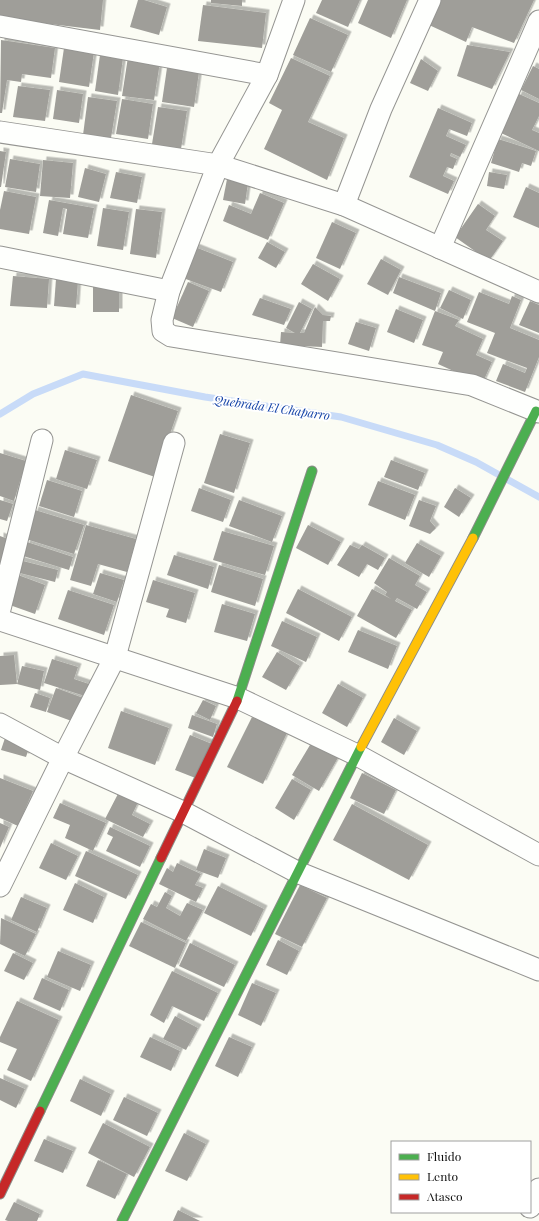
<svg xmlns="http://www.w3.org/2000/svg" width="539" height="1221" viewBox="0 0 539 1221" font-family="'Playfair Display',serif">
<defs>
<filter id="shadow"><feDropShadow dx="3.5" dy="-3.5" stdDeviation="0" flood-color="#0004"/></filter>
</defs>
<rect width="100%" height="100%" fill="#fbfcf4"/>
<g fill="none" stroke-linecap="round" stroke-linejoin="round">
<path stroke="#c8dbf8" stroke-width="7" d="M 0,414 L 33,394 L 83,374 L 205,397 L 341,417 L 437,445 L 476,462 L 539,497"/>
</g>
<g fill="#9f9e99" filter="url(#shadow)">
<path d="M 0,0 L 103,0 L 100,30 L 0,18 Z"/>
<path d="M 138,0 L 144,0 L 167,7 L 159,35 L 130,27 Z"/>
<path d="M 211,0 L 242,0 L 242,6 L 211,3 Z"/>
<path d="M 322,0 L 360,0 L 348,27 L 316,13 Z"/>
<path d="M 368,0 L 407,0 L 391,38 L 358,23 Z"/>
<path d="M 441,0 L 534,0 L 514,43 L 472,27 L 466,42 L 429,25 Z"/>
<path d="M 203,5 L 266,13 L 262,48 L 198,41 Z"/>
<path d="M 310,18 L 348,35 L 331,72 L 293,55 Z"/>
<path d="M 1,40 L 55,48 L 51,78 L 22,74 L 21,82 L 7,80 L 2,113 L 0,113 Z"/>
<path d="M 467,45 L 510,52 L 492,89 L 457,76 Z"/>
<path d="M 64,48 L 94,52 L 89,87 L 59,82 Z"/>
<path d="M 100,55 L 123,58 L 118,95 L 95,91 Z"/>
<path d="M 128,57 L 160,62 L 154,100 L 122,96 Z"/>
<path d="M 291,58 L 330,76 L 308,122 L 344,138 L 327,180 L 264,149 L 282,110 L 269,103 Z"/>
<path d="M 421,59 L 438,71 L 428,91 L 410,83 Z"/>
<path d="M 168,61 L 200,65 L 194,107 L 162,102 Z"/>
<path d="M 533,66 L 539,69 L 539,99 L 521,90 Z"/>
<path d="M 18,86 L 50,90 L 45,121 L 13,117 Z"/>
<path d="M 57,90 L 83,94 L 79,123 L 53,119 Z"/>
<path d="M 519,94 L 539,103 L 539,116 L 532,130 L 539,133 L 539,151 L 501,133 Z"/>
<path d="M 88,97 L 117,101 L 111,138 L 83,135 Z"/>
<path d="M 122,99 L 153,104 L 148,139 L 116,134 Z"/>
<path d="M 158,107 L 187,111 L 181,149 L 152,144 Z"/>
<path d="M 438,108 L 472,123 L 467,136 L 449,129 L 446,136 L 466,145 L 460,157 L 451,153 L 450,156 L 457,159 L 453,169 L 447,167 L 443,176 L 454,181 L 448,194 L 409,177 Z"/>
<path d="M 498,139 L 536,151 L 531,166 L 522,163 L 519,172 L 491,163 Z"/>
<path d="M 0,151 L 6,152 L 1,187 L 0,187 Z"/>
<path d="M 10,159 L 40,164 L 36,192 L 5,187 Z"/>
<path d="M 43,160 L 73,163 L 70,198 L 40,196 Z"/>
<path d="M 85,168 L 106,174 L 99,202 L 78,197 Z"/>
<path d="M 116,172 L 142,177 L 137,203 L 110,198 Z"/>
<path d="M 489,172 L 507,175 L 504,189 L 487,186 Z"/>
<path d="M 227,179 L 248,183 L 245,204 L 223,200 Z"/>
<path d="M 526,187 L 539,193 L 539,228 L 513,217 Z"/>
<path d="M 4,191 L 36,197 L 29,234 L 0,229 L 0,210 Z"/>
<path d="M 260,193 L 284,203 L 268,240 L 223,221 L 229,205 L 251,214 Z"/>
<path d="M 49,200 L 94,208 L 88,238 L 63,234 L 67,209 L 63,208 L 58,236 L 43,233 Z"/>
<path d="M 478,204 L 495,216 L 486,230 L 503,241 L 489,261 L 455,237 Z"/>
<path d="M 103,208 L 129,212 L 123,250 L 97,246 Z"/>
<path d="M 136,209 L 162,212 L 156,258 L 130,254 Z"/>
<path d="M 332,222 L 356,233 L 340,269 L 316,258 Z"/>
<path d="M 267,242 L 285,252 L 276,268 L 258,258 Z"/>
<path d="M 195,247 L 233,262 L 221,292 L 183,278 Z"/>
<path d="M 381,259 L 401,270 L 388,295 L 367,284 Z"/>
<path d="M 313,264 L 340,279 L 328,301 L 301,284 Z"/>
<path d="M 13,276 L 49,279 L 47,308 L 10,306 Z"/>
<path d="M 399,277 L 441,293 L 435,311 L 393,293 Z"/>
<path d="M 56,279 L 78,281 L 76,308 L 54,306 Z"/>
<path d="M 188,282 L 209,291 L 193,327 L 172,318 Z"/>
<rect x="93" y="285" width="26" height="27"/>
<path d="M 449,290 L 471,300 L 463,319 L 440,308 Z"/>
<path d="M 479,292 L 509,304 L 512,296 L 521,300 L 510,328 L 539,340 L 539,357 L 525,392 L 496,381 L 503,364 L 525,373 L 527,368 L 487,353 L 495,333 L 467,322 Z"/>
<path d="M 260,298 L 291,309 L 284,325 L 252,315 Z"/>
<path d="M 530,301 L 539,305 L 539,333 L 519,325 Z"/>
<path d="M 299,302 L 312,309 L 300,333 L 304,333 L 315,307 L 323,315 L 331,316 L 330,321 L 323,321 L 322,347 L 280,345 L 281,332 L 295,333 L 286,328 Z"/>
<path d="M 396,309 L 423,320 L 414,343 L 387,332 Z"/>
<path d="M 435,311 L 459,320 L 455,326 L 483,339 L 476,355 L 492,362 L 482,384 L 438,364 L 443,352 L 422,345 Z"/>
<path d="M 356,322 L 376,328 L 369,351 L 348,344 Z"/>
<path d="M 131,395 L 178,411 L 155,477 L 108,461 Z"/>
<path d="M 220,434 L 250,443 L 234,493 L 204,483 Z"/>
<path d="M 65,450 L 97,460 L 87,489 L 56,479 Z"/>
<path d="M 0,453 L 26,461 L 14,501 L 0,496 Z"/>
<path d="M 391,460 L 425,473 L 418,490 L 384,477 Z"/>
<path d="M 47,480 L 82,491 L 74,517 L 39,506 Z"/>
<path d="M 378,481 L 415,495 L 405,520 L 368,505 Z"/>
<path d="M 199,488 L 231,500 L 223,522 L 191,511 Z"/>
<path d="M 455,488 L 471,498 L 459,517 L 444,507 Z"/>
<path d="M 0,500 L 13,504 L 7,521 L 0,519 Z"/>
<path d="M 239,500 L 282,516 L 272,542 L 229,526 Z"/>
<path d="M 419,500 L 436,506 L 430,521 L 436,528 L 430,534 L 409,526 Z"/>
<path d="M 35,510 L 84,525 L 74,554 L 26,539 Z"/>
<path d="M 86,525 L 136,539 L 127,572 L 98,564 L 91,586 L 70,580 Z"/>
<path d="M 308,525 L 341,542 L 328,565 L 296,548 Z"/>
<path d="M 222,531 L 274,546 L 265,575 L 213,560 Z"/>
<path d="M 0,536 L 8,539 L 0,566 Z"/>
<path d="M 27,542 L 73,557 L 69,570 L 23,556 Z"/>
<path d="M 417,543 L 441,556 L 429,577 L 405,563 Z"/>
<path d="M 350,545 L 359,549 L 362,545 L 385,558 L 378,570 L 367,564 L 359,577 L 337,565 Z"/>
<path d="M 174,555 L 214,567 L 208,589 L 167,575 Z"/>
<path d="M 389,558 L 420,576 L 415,585 L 427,592 L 417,609 L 397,598 L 395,601 L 412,610 L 396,638 L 357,616 L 372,589 L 391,599 L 385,595 L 387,592 L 374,583 Z"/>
<path d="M 19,560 L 58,570 L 55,582 L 16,572 Z"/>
<path d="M 219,565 L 263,579 L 255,606 L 211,592 Z"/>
<path d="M 100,573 L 124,580 L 117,602 L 93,594 Z"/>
<path d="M 18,575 L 45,585 L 35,614 L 7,604 Z"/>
<path d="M 153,580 L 195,593 L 186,623 L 166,617 L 169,609 L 146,602 Z"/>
<path d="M 298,589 L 352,617 L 339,641 L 286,613 Z"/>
<path d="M 68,590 L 114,605 L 104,635 L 58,619 Z"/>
<path d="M 222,604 L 255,614 L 247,641 L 214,632 Z"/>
<path d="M 282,621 L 317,637 L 306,662 L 271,646 Z"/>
<path d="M 358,630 L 397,646 L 388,669 L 348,652 Z"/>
<path d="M 277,652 L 300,666 L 286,690 L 262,677 Z"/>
<path d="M 14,655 L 17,684 L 0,685 L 0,656 Z"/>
<path d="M 52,659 L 78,667 L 74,679 L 92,685 L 88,697 L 44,683 Z"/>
<path d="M 22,666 L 44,671 L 40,690 L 17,684 Z"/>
<path d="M 338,684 L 363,698 L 347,727 L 322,713 Z"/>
<path d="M 56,688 L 86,699 L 77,723 L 47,712 Z"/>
<path d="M 35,693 L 50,698 L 46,712 L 30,707 Z"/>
<path d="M 203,700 L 216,706 L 210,720 L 196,713 Z"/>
<path d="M 121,711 L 169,728 L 155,765 L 108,748 Z"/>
<path d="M 192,715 L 217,724 L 213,737 L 188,728 Z"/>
<path d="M 252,717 L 287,733 L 263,784 L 227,767 Z"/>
<path d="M 394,718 L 417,731 L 404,755 L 381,742 Z"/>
<path d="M 6,735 L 31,742 L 26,757 L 1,750 Z"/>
<path d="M 190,735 L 212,744 L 198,779 L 175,770 Z"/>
<path d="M 313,740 L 339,756 L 319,791 L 292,775 Z"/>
<path d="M 362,773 L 396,790 L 384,814 L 350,798 Z"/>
<path d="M 0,778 L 33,791 L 18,826 L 0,818 Z"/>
<path d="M 292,779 L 311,790 L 294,820 L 275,808 Z"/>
<path d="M 120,790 L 139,800 L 132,815 L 150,824 L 143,837 L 105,819 Z"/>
<path d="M 60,803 L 106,823 L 93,851 L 65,838 L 70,825 L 53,818 Z"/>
<path d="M 352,804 L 428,845 L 409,880 L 333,840 Z"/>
<path d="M 0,823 L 9,827 L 0,848 Z"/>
<path d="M 110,827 L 150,846 L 140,867 L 106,851 L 113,837 L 107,834 Z"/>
<path d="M 51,843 L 78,856 L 66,880 L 39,868 Z"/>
<path d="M 204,849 L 226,858 L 218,878 L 196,870 Z"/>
<path d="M 86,851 L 138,875 L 126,899 L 75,876 Z"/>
<path d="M 177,863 L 201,874 L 195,885 L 203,888 L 196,902 L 159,884 L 167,868 L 173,872 Z"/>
<path d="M 75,883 L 104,897 L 93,923 L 63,910 Z"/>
<path d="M 300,885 L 327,898 L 302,947 L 275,934 Z"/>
<path d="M 218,886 L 264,909 L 251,936 L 204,913 Z"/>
<path d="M 165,892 L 172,896 L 166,908 L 180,916 L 187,903 L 203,910 L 186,941 L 143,919 L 151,904 L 157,907 Z"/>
<path d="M 21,897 L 47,908 L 37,932 L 11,920 Z"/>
<path d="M 1,918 L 36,934 L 25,956 L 0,944 Z"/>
<path d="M 141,922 L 186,943 L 175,968 L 129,946 Z"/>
<path d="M 278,940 L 299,951 L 287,975 L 266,965 Z"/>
<path d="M 190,943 L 235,965 L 224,987 L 179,966 Z"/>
<path d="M 58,951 L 91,965 L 80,991 L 47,977 Z"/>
<path d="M 13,953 L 33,963 L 24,980 L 4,971 Z"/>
<path d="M 172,971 L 218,993 L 204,1021 L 172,1006 L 164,1023 L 150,1015 Z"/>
<path d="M 42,978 L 69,990 L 60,1011 L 33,999 Z"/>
<path d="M 252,983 L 276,993 L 261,1026 L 238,1015 Z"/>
<path d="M 17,1001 L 59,1020 L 31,1081 L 7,1070 L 17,1049 L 0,1042 L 0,1037 Z"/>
<path d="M 175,1016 L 198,1028 L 186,1050 L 163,1039 Z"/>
<path d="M 150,1037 L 180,1051 L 171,1071 L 140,1057 Z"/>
<path d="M 229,1037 L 252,1047 L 238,1077 L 215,1066 Z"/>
<path d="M 0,1078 L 25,1089 L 16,1108 L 0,1100 Z"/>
<path d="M 80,1079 L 111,1094 L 101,1116 L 70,1101 Z"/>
<path d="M 124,1097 L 158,1113 L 147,1136 L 113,1120 Z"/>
<path d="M 103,1123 L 150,1147 L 134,1177 L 88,1153 Z"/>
<path d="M 184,1133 L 206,1144 L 187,1181 L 165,1171 Z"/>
<path d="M 44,1139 L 73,1151 L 63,1173 L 34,1161 Z"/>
<path d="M 98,1160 L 127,1174 L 115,1199 L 86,1186 Z"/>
<path d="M 14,1202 L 40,1214 L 37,1221 L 8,1221 L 5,1220 Z"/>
<path d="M 178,1210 L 200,1221 L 173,1221 Z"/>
</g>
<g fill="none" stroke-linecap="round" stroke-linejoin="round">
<defs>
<g id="street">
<path d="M 294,0 L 267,75 L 218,165 L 169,291 L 162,320 L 163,331 L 171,336 L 472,385 L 539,412"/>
<path d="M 0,26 L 267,75"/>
<path d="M 0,132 L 218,165 L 344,205 L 539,292"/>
<path d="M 344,205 L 381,109 L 430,0"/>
<path d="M 440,248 L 539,21"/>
<path d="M 0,257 L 169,291"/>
<path d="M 0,609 L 42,440"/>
<path d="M 0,620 L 238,698 L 357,755 L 539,855"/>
<path d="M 0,724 L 63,758 L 183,812 L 297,872 L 539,970"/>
<path d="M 0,886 L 63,758 L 115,657 L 174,443"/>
<path d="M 530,1207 L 539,1189"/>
</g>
<g id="fast">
<path d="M 473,538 L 536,411"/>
<path d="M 237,701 L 312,471"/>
<path d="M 40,1111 L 161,858"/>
<path d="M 122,1221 L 361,747"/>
</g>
<path id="slow" d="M 361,747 L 473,538"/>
<g id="jam">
<path d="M 161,858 L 237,701"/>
<path d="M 0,1194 L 40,1111"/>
</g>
</defs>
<use href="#street" stroke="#959592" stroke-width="23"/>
<use href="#fast" stroke="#8b8c88" stroke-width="11"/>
<use href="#slow" stroke="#8b8c88" stroke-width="11"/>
<use href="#jam" stroke="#8b8c88" stroke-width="11"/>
<use href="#street" stroke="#fefffd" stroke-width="21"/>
<use href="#fast" stroke="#4caf50" stroke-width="9"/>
<use href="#slow" stroke="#ffc107" stroke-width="9"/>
<use href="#jam" stroke="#c62828" stroke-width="9"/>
</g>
<g text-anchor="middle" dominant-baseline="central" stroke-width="4" stroke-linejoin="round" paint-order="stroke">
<g font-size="12" font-style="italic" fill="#1241a6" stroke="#fff">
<text transform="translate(272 407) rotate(8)">Quebrada El Chaparro</text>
</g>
</g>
<rect x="391" y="1141" width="140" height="72" fill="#ffffff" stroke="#9f9f9f"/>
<rect x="399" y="1154" width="20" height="6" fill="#4caf50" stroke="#9f9f9f"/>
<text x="427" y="1161" font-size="12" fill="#0e0e0e">Fluido</text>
<rect x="399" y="1174" width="20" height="6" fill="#ffc107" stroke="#9f9f9f"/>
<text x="427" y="1181" font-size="12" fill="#0e0e0e">Lento</text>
<rect x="399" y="1194" width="20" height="6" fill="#c62828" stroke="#9f9f9f"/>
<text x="427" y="1201" font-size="12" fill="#0e0e0e">Atasco</text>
</svg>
